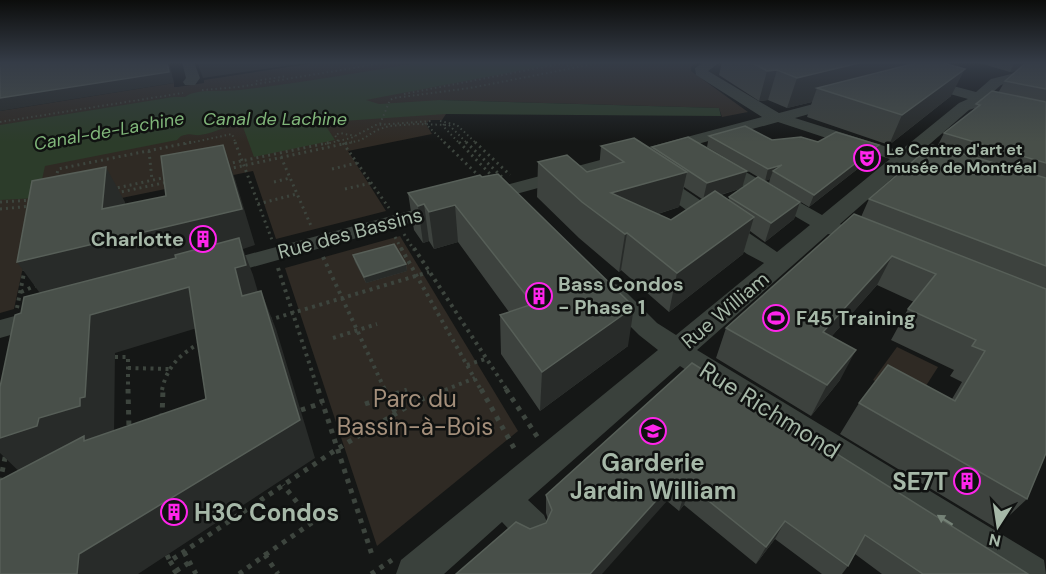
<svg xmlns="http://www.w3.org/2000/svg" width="1046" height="574" viewBox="0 0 1046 574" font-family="'DM Sans',sans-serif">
<rect width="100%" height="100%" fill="#151716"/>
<g fill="#2f2a24">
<path d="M 320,62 L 697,62 L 691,67 L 691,71 L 748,112 L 722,117 L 719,108 L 440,100 L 446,114 L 442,120 L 430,120 L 426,124 L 432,134 L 348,151 L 386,211 L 276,239 L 253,171 L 34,216 L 14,309 L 0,313 L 0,111 L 174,83 L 174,87 L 177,87 L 204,83 L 204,80 Z"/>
<path d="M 400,236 L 518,431 L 377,546 L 285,268 Z"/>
<path d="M 897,347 L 938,367 L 915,403 L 873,380 Z"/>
</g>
<path fill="#2c3c2a" d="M 423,62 L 565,62 L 366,100 L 379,104 L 440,100 L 719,108 L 721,116 L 446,114 L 328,122 L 324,123 L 335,140 L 254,157 L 243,127 C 231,122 214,134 200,135 C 194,136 191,133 185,135 C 180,136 181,136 177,140 L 45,166 L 38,198 L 0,200 L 0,125 L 173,97 L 185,97 C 195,88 225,92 239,90 C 301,83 362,72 423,62 Z"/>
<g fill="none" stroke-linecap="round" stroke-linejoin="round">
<g stroke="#3d453e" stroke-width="2" stroke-dasharray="1.5 3" stroke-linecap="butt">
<path d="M 256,81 L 287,76"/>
<path d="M 202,90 L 239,87 L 389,62"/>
<path d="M 404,94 L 564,63 L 568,66 L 589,62"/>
<path d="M 440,121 L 457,125 L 477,144"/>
<path d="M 0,122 L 183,93"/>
<path d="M 425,123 L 446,144"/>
<path d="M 380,124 L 390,100 L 394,98 L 470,88 L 604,62"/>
<path d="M 444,124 L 443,126 L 460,144"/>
<path d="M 338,141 L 335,135 L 340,133 L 355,136"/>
<path d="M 185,144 L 232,134 L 236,144"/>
<path d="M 325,144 L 351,138 L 376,125 L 432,121"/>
<path d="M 345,144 L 361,140 L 377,130 L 389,126 L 416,124 L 449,125 L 468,144"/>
</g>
<g stroke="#3d453e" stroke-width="3" stroke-dasharray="2 4" stroke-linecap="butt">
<path d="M 235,142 L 272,240"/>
<path d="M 444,142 L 482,179"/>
<path d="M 459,142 L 493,177"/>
<path d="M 466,142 L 503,178"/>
<path d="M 475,142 L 510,175"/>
<path d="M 343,143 L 389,208"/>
<path d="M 149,151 L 152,180"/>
<path d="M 281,157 L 312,228"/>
<path d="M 227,164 L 332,142"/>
<path d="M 228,169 L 352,142"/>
<path d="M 332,169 L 357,163"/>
<path d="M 56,179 L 58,169 L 192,142"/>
<path d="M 274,182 L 290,178"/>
<path d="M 112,189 L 167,177"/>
<path d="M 345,189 L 371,183"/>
<path d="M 116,193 L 168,182"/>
<path d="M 0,202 L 34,200"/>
<path d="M 258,204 L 297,194"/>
<path d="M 0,209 L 32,206"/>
<path d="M 404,234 L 414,250"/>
<path d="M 395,237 L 402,250"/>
</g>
<g stroke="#3d453e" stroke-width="4" stroke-dasharray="3 4.5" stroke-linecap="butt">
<path d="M 401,248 L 481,390"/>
<path d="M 414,248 L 507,390"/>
<path d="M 323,257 L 385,390"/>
<path d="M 278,268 L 318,390"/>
<path d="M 21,292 L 37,285"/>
<path d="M 17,308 L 25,268"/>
<path d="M 269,320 L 429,272"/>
<path d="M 333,338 L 377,324"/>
<path d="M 115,357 L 128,357 L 128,390"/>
<path d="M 467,365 L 485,359"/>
<path d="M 128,368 L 169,369"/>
<path d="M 162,390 C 167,366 181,353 202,342"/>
<path d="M 445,390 L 475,378"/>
</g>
<g stroke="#3d453e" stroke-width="5" stroke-dasharray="4.5 6" stroke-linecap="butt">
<path d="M 128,389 L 129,429"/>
<path d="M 318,389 L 373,558"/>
<path d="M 384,389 L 396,414"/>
<path d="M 481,389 L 514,448"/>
<path d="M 506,389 L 538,438"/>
<path d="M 365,404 L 407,390"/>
<path d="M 301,410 L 322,403"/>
<path d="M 162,418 L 163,389"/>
<path d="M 0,482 L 6,453"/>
<path d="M 184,552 L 196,574"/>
<path d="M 167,555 L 170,561 L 337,449 L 415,402 L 448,389"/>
<path d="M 265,555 L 313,522 L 283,485"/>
<path d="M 170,561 L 176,571 L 172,574"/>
<path d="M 176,571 L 190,562"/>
<path d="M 239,574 L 265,555 L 278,574"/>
<path d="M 371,574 L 392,560"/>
</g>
<g fill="#3a413c" fill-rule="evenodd">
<path d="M 182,62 L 194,62 L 200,78 L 195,85 L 185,85 L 183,82 L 186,78 Z"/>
<path d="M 704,62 L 720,62 L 708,71 L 779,113 L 840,97 L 845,98 L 847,101 L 845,104 L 795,118 L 900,151 L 959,103 L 968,99 L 918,85 L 916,82 L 918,79 L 923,78 L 976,92 L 991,79 L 1046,65 L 1046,73 L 1001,85 L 975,108 L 969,110 L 916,156 L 925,162 L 922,166 L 916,167 L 907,165 L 840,224 L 848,230 L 844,234 L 837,236 L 828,234 L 697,350 L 1044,560 L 1046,574 L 996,574 L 680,366 L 528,500 L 544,515 L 549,527 L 544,539 L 531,544 L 518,539 L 502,522 L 444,574 L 396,574 L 401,560 L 658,350 L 639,335 L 601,297 L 598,291 L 601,285 L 610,283 L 619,285 L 657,323 L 676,335 L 764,263 L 747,254 L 649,183 L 647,179 L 649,175 L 663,175 L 777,252 L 810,225 L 709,166 L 706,162 L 709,158 L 721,158 L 822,215 L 890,159 L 778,122 L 483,203 L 476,201 L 473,197 L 476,193 L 762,117 L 696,75 L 695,68 Z"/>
<path d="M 443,202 L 450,204 L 453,208 L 450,212 L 217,277 L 209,275 L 205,270 L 209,265 Z"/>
<path d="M 44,308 L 53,311 L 57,317 L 53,323 L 0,338 L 0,320 Z"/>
</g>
</g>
<g fill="#3d423e" fill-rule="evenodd">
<path d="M 722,62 L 918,62 L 951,96 L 889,145 L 807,117 L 812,102 L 787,108 L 768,100 L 759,101 L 719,75 Z"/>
<path d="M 976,62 L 1046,62 L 1046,453 L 1027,499 L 996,528 L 840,434 L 859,403 L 952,399 L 962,382 L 950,376 L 954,370 L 891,340 L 908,309 L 914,302 L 877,285 L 831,337 L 840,380 L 811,416 L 716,358 L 726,328 L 861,217 L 869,199 L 937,147 L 944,133 L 973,111 L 976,104 L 998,93 L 1005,81 L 1017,70 L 1010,72 Z"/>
<path d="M 709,136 L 818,142 L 874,156 L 809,207 L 769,183 L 770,179 L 765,181 L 707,147 Z"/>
<path d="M 601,146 L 651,149 L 652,147 L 747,171 L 742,188 L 721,195 L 729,200 L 729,197 L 800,202 L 794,219 L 765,242 L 750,231 L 743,254 L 669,312 L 621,270 L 619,272 L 579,238 L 537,197 L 538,162 L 587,172 L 599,169 ZM 684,187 L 702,199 L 671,220 L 658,214 L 679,207 Z"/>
<path d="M 480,175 L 628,346 L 540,411 L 501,354 L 500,315 L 509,312 L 458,242 L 434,249 L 429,241 L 423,243 L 414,230 L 408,193 Z"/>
<path d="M 353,255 L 406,264 L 407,271 L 366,283 L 355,262 Z"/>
<path d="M 692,363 L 1028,574 L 882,574 L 855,554 L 848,566 L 842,574 L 822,574 L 775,539 L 756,564 L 684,505 L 679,511 L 667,501 L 530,529 L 546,523 L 548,519 L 546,513 L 546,495 Z"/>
</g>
<g fill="#282b29">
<path d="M 167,62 L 169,62 L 174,83 L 0,111 L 0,98 Z"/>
<path d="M 197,62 L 313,62 L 203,78 Z"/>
<path d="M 863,62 L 918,62 L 912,76 L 817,88 L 812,102 L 787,108 L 797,78 Z"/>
<path d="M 1015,62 L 1046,62 L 1046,64 L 1010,72 Z"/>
<path d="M 965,69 L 951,96 L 889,145 L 902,115 Z"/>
<path d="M 777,70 L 768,100 L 759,101 L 767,71 Z"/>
<path d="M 223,145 L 235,179 L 255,245 L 243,249 L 253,275 L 261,302 L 242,296 L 235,268 L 45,300 L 17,262 L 102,209 L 106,167 L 125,202 L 123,237 Z"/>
<path d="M 879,145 L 874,156 L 809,207 L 814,195 Z"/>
<path d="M 782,165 L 773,171 L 770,179 L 765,181 L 768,169 Z"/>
<path d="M 747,171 L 742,188 L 703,200 L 707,183 Z"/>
<path d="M 687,172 L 679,207 L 616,227 L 611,193 Z"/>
<path d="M 800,202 L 794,219 L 765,242 L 771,223 Z"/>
<path d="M 424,204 L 429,241 L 423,243 L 418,206 Z"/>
<path d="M 455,205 L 458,242 L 434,249 L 429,212 Z"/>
<path d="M 754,217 L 743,254 L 669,312 L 677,273 Z"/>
<path d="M 627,233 L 621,270 L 619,272 L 625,234 Z"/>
<path d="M 892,256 L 877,285 L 808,363 L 823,332 Z"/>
<path d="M 406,264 L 407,271 L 366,283 L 364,277 Z"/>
<path d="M 189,287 L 207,325 L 115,353 L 114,435 L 27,479 L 0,453 L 0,438 L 80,398 L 90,315 Z"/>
<path d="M 261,291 L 276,329 L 315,458 L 138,574 L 77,574 L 79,554 L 300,420 Z"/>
<path d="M 634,307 L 628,346 L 540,411 L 542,372 Z"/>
<path d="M 856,350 L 840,380 L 811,416 L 827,385 Z"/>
<path d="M 672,483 L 667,501 L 602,574 L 590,574 Z"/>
<path d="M 690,486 L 684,505 L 679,511 L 685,492 Z"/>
<path d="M 785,521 L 775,539 L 756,564 L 766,547 Z"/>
</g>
<g fill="#484f49" stroke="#575f58" stroke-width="1.5">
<path d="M 0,62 L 167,62 L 169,72 L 0,98 Z"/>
<path d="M 751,62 L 863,62 L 797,78 L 777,70 L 767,71 Z"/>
<path d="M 920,62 L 940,62 L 965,69 L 902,115 L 817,88 Z"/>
<path d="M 1027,62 L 1046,62 L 1046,89 L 1005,81 Z"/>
<path d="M 992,91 L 1046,102 L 1046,163 L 944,133 L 980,105 L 976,104 Z"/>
<path d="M 745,126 L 772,140 L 801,137 L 818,142 L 836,132 L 879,145 L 814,195 L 773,171 L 782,165 L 768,169 L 709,136 Z"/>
<path d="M 688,137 L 747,171 L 707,183 L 652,147 Z"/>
<path d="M 634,138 L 687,172 L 611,193 L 671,220 L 715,191 L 754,217 L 677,273 L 627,233 L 625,234 L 582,202 L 538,162 L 567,155 L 587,172 L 624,162 L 601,146 Z"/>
<path d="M 223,145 L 242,209 L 17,262 L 32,181 L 106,167 L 102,209 L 166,196 L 161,156 Z"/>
<path d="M 932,145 L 1046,178 L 1046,266 L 869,199 Z"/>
<path d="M 498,174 L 634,307 L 542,372 L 500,315 L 533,304 L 455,205 L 429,212 L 424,204 L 418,206 L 408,193 L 480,175 L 482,177 Z"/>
<path d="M 758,177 L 800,202 L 771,223 L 729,197 Z"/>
<path d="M 854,214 L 1046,289 L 1046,453 L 1027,499 L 859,403 L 888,365 L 955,401 L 985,351 L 972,346 L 976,340 L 908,309 L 936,274 L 892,256 L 823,332 L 856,350 L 827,385 L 726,328 Z"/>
<path d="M 239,238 L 246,265 L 235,268 L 242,296 L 261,291 L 300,420 L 79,554 L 77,574 L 0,574 L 0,480 L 84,436 L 84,441 L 206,399 L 189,287 L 90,315 L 85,397 L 80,398 L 80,406 L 39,418 L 37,426 L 0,438 L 0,387 L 15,315 L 21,313 L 24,297 L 176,258 L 175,255 Z"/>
<path d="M 394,244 L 406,264 L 364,277 L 353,255 Z"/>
<path d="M 692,363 L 1028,574 L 923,574 L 865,535 L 848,566 L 785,521 L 766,547 L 690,486 L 685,492 L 672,483 L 590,574 L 456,574 L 516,522 L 530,529 L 546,523 L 552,510 L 546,495 Z"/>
</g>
<defs><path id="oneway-solid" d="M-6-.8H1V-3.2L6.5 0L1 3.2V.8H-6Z" transform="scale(1.5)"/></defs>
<use fill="#758277" href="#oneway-solid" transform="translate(945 520) rotate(-148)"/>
<linearGradient id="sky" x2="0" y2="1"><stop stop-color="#0c0d0c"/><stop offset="0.44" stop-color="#353c47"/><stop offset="1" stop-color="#353c47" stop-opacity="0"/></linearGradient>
<rect width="1046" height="142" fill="url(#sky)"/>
<defs>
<symbol id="theatre-ring" viewBox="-11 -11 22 22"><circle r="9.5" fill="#101211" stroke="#ff25eb" stroke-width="1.5"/><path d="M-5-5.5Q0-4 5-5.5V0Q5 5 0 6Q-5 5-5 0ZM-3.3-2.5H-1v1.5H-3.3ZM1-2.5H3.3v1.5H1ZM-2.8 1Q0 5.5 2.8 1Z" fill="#ff25eb"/></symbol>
<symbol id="building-ring" viewBox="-11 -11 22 22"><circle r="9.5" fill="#101211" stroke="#ff25eb" stroke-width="1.5"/><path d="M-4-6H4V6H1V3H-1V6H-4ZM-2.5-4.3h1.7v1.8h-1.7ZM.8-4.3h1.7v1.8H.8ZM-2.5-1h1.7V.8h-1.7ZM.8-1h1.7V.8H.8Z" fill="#ff25eb"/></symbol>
<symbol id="stadium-ring" viewBox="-11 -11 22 22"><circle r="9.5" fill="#101211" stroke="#ff25eb" stroke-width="1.5"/><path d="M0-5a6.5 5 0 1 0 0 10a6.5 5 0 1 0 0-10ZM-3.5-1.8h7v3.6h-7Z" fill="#ff25eb"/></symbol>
<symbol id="school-ring" viewBox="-11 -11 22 22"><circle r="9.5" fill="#101211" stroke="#ff25eb" stroke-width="1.5"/><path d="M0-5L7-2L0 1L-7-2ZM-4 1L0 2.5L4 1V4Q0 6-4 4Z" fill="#ff25eb"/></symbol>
</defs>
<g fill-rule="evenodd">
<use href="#theatre-ring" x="852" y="143" width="30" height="30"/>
<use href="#building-ring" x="188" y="224" width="30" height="30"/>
<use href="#building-ring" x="524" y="281" width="30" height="30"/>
<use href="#stadium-ring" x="761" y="303" width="30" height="30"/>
<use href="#school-ring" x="638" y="416" width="30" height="30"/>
<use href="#building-ring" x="952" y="466" width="30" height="30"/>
<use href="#building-ring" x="159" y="497" width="30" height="30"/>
</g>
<g text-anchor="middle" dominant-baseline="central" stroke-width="5" stroke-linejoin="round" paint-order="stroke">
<g font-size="16" font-weight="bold" fill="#a6b8a8" stroke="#101211" text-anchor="start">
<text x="886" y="149">Le Centre d'art et<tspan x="886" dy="18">musée de Montréal</tspan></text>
</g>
<g font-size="18" font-style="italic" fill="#80b67a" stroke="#101211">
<text x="275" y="119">Canal de Lachine</text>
<text transform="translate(109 131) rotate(-10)">Canal-de-Lachine</text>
</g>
<g font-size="20" fill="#a6b8a8" stroke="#101211">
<text transform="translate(350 233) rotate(-15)">Rue des Bassins</text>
<text transform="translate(725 310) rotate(-40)">Rue William</text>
</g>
<g font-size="20" font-weight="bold" fill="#a6b8a8" stroke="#101211" text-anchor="start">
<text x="184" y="239" text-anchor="end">Charlotte</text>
<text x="558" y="284">Bass Condos<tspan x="558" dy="23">- Phase 1</tspan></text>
<text x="796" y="318">F45 Training</text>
</g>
<g font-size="24" fill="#a48f7b" stroke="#101211">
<text x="415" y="398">Parc du<tspan x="415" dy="28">Bassin-à-Bois</tspan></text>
</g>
<g font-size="24" fill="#a6b8a8" stroke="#101211">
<text transform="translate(770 410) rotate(32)">Rue Richmond</text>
</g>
<g font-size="24" font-weight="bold" fill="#a6b8a8" stroke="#101211">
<text x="653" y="462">Garderie<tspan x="653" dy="28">Jardin William</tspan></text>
<text x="948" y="481" text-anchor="end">SE7T</text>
<text x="194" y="512" text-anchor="start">H3C Condos</text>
</g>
</g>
<g transform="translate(998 526) rotate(192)" stroke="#101211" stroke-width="4.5" paint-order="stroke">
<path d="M0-4.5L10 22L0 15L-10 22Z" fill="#a6b8a8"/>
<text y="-9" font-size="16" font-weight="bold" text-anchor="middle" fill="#a6b8a8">N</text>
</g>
</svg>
